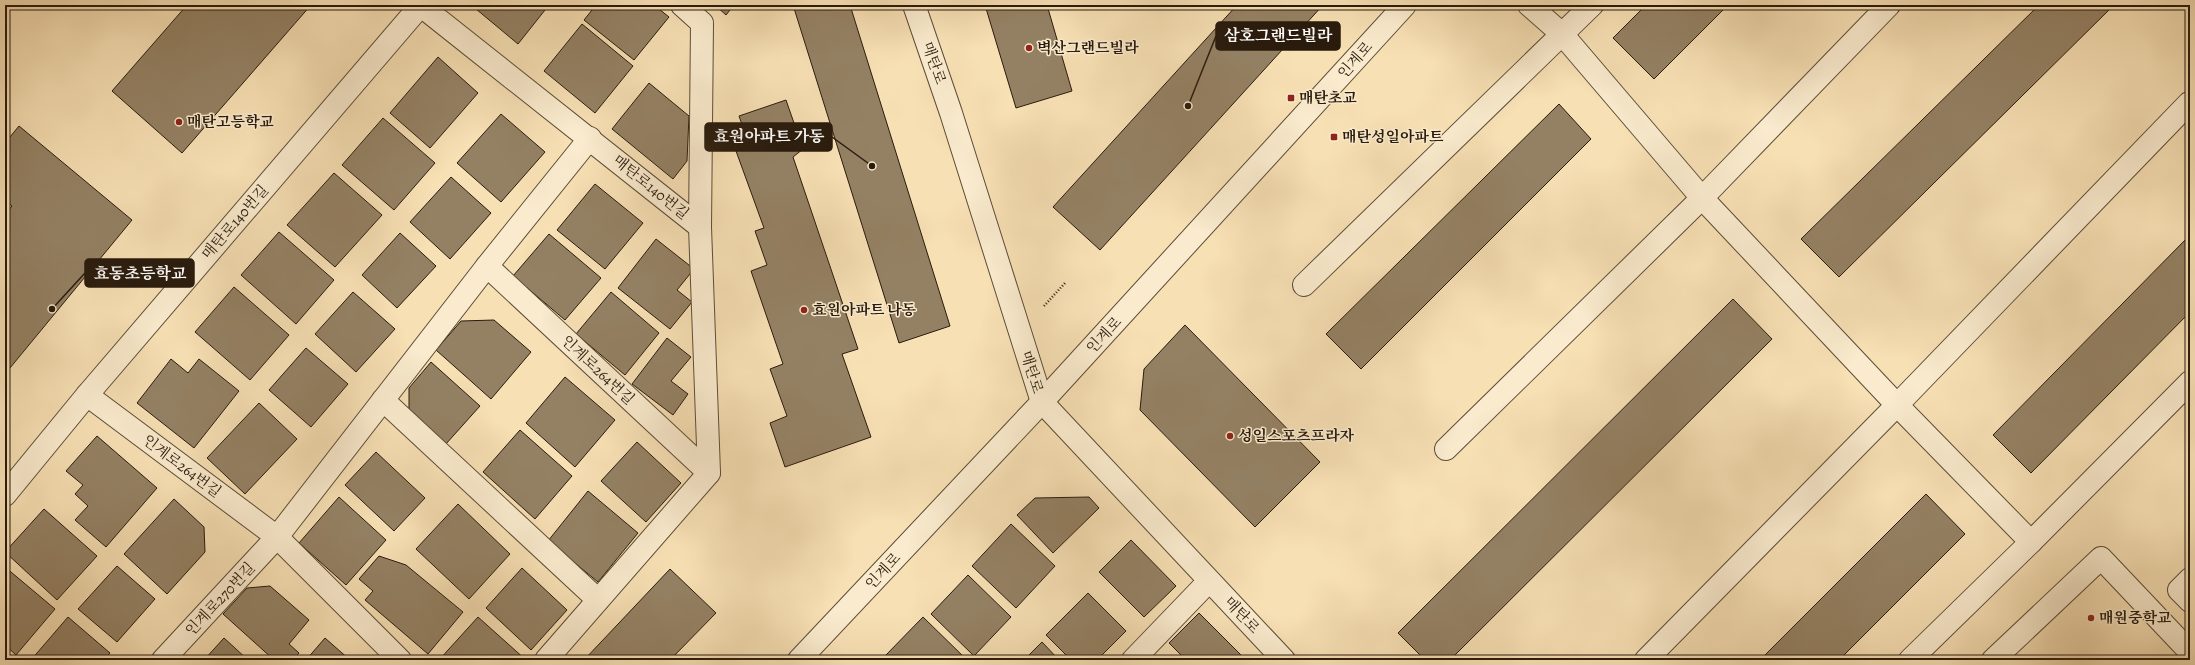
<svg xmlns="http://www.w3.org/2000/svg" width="2195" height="665" viewBox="0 0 2195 665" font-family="Alegreya,'Noto Serif KR',serif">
<rect width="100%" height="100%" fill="#f7e0b4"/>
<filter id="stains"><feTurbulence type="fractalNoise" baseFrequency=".005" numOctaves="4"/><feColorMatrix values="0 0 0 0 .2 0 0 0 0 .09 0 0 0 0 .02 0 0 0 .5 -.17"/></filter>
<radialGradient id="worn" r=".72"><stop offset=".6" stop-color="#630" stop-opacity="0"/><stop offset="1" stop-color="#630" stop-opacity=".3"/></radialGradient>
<g fill="#948164" stroke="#291b0d">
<path d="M 187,5 L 311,5 L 182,153 L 112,91 Z"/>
<path d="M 476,5 L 549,5 L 518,44 L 476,9 Z"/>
<path d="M 596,5 L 654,5 L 669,17 L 634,60 L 584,20 Z"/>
<path d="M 715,5 L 734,5 L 726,15 Z"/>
<path d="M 793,5 L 850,5 L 950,326 L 899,343 Z"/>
<path d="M 985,5 L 1047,5 L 1072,91 L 1016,108 Z"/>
<path d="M 1237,5 L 1323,5 L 1100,250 L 1053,207 Z"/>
<path d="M 1646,5 L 1728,5 L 1654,79 L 1613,38 Z"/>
<path d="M 2039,5 L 2114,5 L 1839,277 L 1801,239 Z"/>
<path d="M 582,24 L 633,66 L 595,113 L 544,71 Z"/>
<path d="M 438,57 L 478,93 L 430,148 L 390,113 Z"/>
<path d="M 649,83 L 689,116 L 687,161 L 673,179 L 612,129 Z"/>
<path d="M 786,100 L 803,149 L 793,157 L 858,349 L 842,354 L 871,437 L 785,467 L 770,423 L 787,416 L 770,369 L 783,364 L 751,271 L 767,265 L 755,231 L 764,228 L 736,151 L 750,147 L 739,116 Z"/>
<path d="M 1559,104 L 1591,139 L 1361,369 L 1326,334 Z"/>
<path d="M 501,114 L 545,152 L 501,202 L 457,163 Z"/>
<path d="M 383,118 L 435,163 L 394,210 L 342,165 Z"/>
<path d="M 19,126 L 132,220 L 5,374 L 5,215 L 12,206 L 5,200 L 5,143 Z"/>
<path d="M 334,173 L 382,215 L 335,267 L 287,225 Z"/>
<path d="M 451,177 L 491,213 L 450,259 L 410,222 Z"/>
<path d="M 595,184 L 643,223 L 605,269 L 557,230 Z"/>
<path d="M 279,232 L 334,280 L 296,324 L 241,275 Z"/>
<path d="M 400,233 L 436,266 L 397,308 L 362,275 Z"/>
<path d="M 549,234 L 601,278 L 565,320 L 513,276 Z"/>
<path d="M 2190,235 L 2190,312 L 2031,473 L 1993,435 Z"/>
<path d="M 656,239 L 694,269 L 677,290 L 692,302 L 670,329 L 618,288 Z"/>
<path d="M 234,287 L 289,335 L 250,380 L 195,332 Z"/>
<path d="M 353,292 L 395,329 L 356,372 L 315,334 Z"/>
<path d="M 611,292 L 659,333 L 625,375 L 576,334 Z"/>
<path d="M 1733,299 L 1772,339 L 1450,660 L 1425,660 L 1398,633 Z"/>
<path d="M 494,320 L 531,352 L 491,399 L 436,350 L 461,321 Z"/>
<path d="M 1185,325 L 1320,462 L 1255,527 L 1140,410 L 1144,369 Z"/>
<path d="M 667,338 L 691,357 L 671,381 L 688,394 L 673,415 L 632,384 Z"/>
<path d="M 306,348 L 348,384 L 311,427 L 269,390 Z"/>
<path d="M 171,359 L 188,373 L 199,359 L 239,391 L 194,448 L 137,403 Z"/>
<path d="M 431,362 L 480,406 L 445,445 L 409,413 L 409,388 Z"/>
<path d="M 565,377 L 615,420 L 575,467 L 526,423 Z"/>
<path d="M 259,403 L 297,439 L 245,494 L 207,458 Z"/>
<path d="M 520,430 L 572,476 L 535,519 L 483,472 Z"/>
<path d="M 97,436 L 157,488 L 106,547 L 75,520 L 88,506 L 75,494 L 83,485 L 66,471 Z"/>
<path d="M 637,442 L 681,483 L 646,522 L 601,481 Z"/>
<path d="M 376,452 L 425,498 L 394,531 L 345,485 Z"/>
<path d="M 588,491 L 638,533 L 598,582 L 548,541 Z"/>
<path d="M 1926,494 L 1965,534 L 1839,660 L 1760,660 Z"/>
<path d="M 339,497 L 386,540 L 346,585 L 299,543 Z"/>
<path d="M 1089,497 L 1099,508 L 1053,553 L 1017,515 L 1035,498 Z"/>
<path d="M 174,499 L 204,527 L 205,552 L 167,594 L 124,554 Z"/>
<path d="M 458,504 L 510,554 L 469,599 L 416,549 Z"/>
<path d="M 44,509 L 97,556 L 57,600 L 5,552 Z"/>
<path d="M 1011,524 L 1055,566 L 1016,608 L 972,566 Z"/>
<path d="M 1131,540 L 1176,586 L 1144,617 L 1099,572 Z"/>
<path d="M 379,556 L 406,565 L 463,612 L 428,654 L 365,600 L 373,591 L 359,579 Z"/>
<path d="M 117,566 L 155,599 L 117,642 L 78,609 Z"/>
<path d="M 5,567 L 55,609 L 16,655 L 5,645 Z"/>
<path d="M 522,568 L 567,610 L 531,650 L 486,608 Z"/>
<path d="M 670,569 L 716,613 L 670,660 L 584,660 Z"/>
<path d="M 968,575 L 1011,617 L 974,656 L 931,614 Z"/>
<path d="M 270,586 L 309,620 L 289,644 L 299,653 L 293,660 L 274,660 L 223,614 L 247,588 Z"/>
<path d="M 1088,593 L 1126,631 L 1097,660 L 1071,660 L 1046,635 Z"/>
<path d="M 1199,613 L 1245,659 L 1244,660 L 1186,660 L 1169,643 Z"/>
<path d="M 68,617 L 110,653 L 104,660 L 31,660 Z"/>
<path d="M 478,617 L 526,660 L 439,660 Z"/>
<path d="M 923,617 L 966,659 L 965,660 L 889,660 L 885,656 Z"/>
<path d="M 224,638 L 248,660 L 204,660 Z"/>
<path d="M 325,638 L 350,660 L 306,660 Z"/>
<path d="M 1042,642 L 1059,660 L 1024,660 Z"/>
</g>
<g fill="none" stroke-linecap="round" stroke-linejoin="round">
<defs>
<g id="minor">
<path d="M 420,5 L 700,227"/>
<path d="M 914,5 L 951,113 L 1042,402 L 1284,660"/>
<path d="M 1529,5 L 1562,34 L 1702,198 L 1897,405 L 2189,103"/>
<path d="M 487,266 L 709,473"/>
<path d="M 1304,285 L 1592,5"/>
<path d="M 87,395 L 277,537 L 400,660"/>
<path d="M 383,400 L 598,600"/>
<path d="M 1446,449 L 1702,198 L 1889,5"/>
<path d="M 5,495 L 87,395 L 421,5"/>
<path d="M 2031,542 L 2190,382"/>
<path d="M 2190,579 L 2179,590 L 2190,601"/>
<path d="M 163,660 L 277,537 L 487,266 L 590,138"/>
<path d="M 546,660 L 709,473 L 700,227 L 702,23 L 682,5"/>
<path d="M 799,660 L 1042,402 L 1405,5"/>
<path d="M 1133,660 L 1209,581"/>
<path d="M 1646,660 L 1897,405 L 2031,542 L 1910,660"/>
<path d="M 1993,660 L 2101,558 L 2190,652"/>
</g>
</defs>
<use href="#minor" stroke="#5c4c37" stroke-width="24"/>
<path stroke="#291b0d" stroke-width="2.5" stroke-dasharray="1 2" stroke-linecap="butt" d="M 1044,306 L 1065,283"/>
<use href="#minor" stroke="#faebce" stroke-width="22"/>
</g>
<g fill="#8f2418" stroke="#faebce" stroke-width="1.5">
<circle cx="1029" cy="48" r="4"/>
<rect x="1287" y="94" width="8" height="8" rx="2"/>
<circle cx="179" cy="122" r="4"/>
<rect x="1330" y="133" width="8" height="8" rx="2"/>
<circle cx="804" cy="310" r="4"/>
<circle cx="1230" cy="436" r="4"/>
<circle cx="2091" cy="618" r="4"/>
</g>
<g text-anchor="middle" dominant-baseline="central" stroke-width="3" stroke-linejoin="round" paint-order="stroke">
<g font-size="15" font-weight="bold" fill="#291b0d" stroke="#faebce" text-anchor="start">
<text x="1037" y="48">벽산그랜드빌라</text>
<text x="1299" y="98">매탄초교</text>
<text x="187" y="122">매탄고등학교</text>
<text x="1342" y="137">매탄성일아파트</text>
<text x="812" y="310">효원아파트 나동</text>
<text x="1238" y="436">성일스포츠프라자</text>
<text x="2099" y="618">매원중학교</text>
</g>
<g font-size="15" fill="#291b0d" stroke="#faebce">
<text transform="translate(1355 60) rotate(-48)">인계로</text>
<text transform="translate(934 63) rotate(71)">매탄로</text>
<text transform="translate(651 187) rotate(39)">매탄로140번길</text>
<text transform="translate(235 222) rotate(-49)">매탄로140번길</text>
<text transform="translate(1104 335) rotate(-47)">인계로</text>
<text transform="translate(598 370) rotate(43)">인계로264번길</text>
<text transform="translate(1032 372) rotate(73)">매탄로</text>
<text transform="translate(182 466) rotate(37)">인계로264번길</text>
<text transform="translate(883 571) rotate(-47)">인계로</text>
<text transform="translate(220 599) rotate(-47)">인계로270번길</text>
<text transform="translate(1242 615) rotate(47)">매탄로</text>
</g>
</g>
<path fill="none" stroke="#291b0d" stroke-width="1.5" d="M1188 106L1216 36M872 166L832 137M52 309L85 273"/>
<g fill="#291b0d" stroke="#faebce" stroke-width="1.5">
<circle cx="1188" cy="106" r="4"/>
<circle cx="872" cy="166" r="4"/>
<circle cx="52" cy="309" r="4"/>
</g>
<g fill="#291b0d" stroke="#291b0d" stroke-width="1.5">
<rect x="1216" y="22" width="124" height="28" rx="4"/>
<rect x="705" y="123" width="127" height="28" rx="4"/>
<rect x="85" y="259" width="109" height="28" rx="4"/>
</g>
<g font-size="16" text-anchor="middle" font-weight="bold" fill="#fff">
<text x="1278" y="41">삼호그랜드빌라</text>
<text x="769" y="142">효원아파트 가동</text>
<text x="140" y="279">효동초등학교</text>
</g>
<rect width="2195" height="665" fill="none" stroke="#f7e0b4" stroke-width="20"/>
<rect x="6" y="6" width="2183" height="653" fill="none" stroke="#291b0d" stroke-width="2"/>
<rect x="10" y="10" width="2175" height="645" fill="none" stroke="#291b0d"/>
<rect width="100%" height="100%" filter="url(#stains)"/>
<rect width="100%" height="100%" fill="url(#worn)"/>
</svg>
